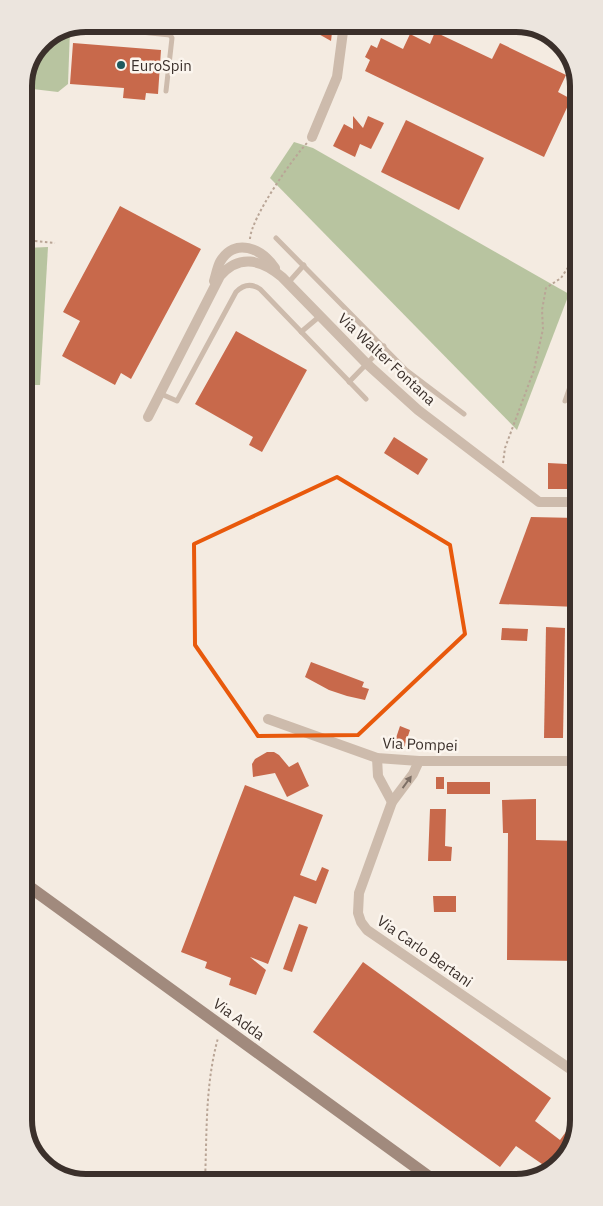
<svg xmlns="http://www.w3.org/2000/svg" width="603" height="1206" viewBox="0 0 603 1206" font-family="'IBM Plex Sans',sans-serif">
<rect width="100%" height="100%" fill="#f4ebe1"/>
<g fill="#b8c4a0">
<path d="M 70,30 L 68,84 L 58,92 L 24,88 L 24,82 L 42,42 Z"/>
<path d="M 294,142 L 313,148 L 569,294 L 517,430 L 270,178 Z"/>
<path d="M 48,247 L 40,385 L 25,385 L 25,248 Z"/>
</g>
<g fill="#c8694b">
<path d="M 317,24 L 333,24 L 331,41 L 315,32 Z"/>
<path d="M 435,32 L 492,59 L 500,43 L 566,75 L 558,92 L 571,99 L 544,157 L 365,71 L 370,60 L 365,57 L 371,45 L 377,48 L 381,38 L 403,49 L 410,34 L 430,44 Z"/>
<path d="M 73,43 L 161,50 L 158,94 L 146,93 L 145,100 L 123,98 L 124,88 L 70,84 Z"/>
<path d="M 353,116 L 363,128 L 368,116 L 384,123 L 371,149 L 360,144 L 355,157 L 333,146 L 344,124 L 353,129 Z"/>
<path d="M 406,120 L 484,158 L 459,210 L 381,172 Z"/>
<path d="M 120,206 L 201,249 L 131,379 L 121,373 L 115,385 L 62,356 L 80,321 L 63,312 Z"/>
<path d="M 236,331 L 307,370 L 262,452 L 249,445 L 253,437 L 195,404 Z"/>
<path d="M 568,416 L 576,416 L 576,489 L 548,489 L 548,463 L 567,464 Z"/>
<path d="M 394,437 L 428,459 L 418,475 L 384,453 Z"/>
<path d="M 531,517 L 577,518 L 577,607 L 499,604 Z"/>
<path d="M 546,627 L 565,628 L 563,738 L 544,738 Z"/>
<path d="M 502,628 L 528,629 L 527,641 L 501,640 Z"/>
<path d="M 311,662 L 364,682 L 362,687 L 369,689 L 365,700 L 347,696 L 329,690 L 305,677 Z"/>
<path d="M 400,726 L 410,730 L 404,748 L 394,744 Z"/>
<path d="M 267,752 L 274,752 L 279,755 L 289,767 L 298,762 L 309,786 L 287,797 L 275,773 L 253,777 L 252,764 L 255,759 Z"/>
<rect x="436" y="777" width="8" height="12"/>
<rect x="447" y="782" width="43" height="12"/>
<path d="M 245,785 L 323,815 L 300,875 L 316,881 L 322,867 L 329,870 L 316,904 L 294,896 L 268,964 L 250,957 L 266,970 L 256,995 L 229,985 L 231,978 L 205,968 L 207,962 L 181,952 Z"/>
<path d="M 536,799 L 536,840 L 578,841 L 579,961 L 507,960 L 508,833 L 503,833 L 502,800 Z"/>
<path d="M 430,809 L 446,809 L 445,846 L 452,847 L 451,861 L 428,861 Z"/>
<path d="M 433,896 L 456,896 L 456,912 L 434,912 Z"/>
<path d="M 299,924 L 308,927 L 292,972 L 283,969 Z"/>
<path d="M 363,962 L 551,1098 L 535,1121 L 560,1140 L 579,1114 L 579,1120 L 569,1155 L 540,1178 L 532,1178 L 542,1164 L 516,1146 L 500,1167 L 313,1032 Z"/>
</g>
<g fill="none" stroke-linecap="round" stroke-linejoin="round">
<g stroke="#b9a596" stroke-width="2" stroke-dasharray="2.5 2.5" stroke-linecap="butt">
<path d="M 250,239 C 251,218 292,159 307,143"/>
<path d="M 25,240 L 55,243"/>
<path d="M 503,463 L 505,448 L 534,370 L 543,329 L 542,310 L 546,288 L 561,278 L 573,260 L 575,231"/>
<path d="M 205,1181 C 207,1133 205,1085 218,1038"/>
</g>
<g stroke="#cdbbac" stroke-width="5">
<path d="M 102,24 L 102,28 L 170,35 L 172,38 L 166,91"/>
<path d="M 148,32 L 149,24"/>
<path d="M 170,35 L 172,24"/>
<path d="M 276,238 L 406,370 L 464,414"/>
<path d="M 288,283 L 304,265"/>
<path d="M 301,332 L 320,316"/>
<path d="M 349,382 L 384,346"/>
<path d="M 159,393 L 177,401 L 236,292 C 243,285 251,283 260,289 L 366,399"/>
<path d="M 565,401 L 576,370"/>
</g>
<g stroke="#cdbbac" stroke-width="10">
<path d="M 312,137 L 337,77 L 344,24"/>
<path d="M 214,281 C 216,275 217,268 220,262 C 235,236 262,249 275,268"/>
<path d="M 148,417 L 220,276 C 239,254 261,259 282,277 L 366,363 L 418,410 L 539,502 L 577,502"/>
<path d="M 268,719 L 377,758 L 419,761 L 578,761"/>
<path d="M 377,758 L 378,776 L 392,802"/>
<path d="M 419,761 L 413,774 L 392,802 L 359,893 L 358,913 L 361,922 L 367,930 L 579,1075"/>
</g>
<path stroke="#a18a7d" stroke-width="12" d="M 27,885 L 432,1179"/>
</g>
<defs><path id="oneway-solid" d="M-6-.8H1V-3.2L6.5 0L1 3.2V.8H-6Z" transform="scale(1.25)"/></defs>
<use fill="#7d6f65" href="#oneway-solid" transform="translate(407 782) rotate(-54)"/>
<path fill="none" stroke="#e8590c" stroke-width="4" stroke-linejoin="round" d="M 337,477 L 450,545 L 465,634 L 358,735 L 258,736 L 195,645 L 194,544 Z"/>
<circle fill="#1f5a5e" stroke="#fbf5ee" stroke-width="2" cx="121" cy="65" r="5"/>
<g text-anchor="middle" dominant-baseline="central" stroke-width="5" stroke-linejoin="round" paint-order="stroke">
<g font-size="15" fill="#3b302b" stroke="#fbf5ee" text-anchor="start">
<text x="131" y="65">EuroSpin</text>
</g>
<g font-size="15" fill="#3b302b" stroke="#fbf5ee">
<text transform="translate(387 359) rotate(43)">Via Walter Fontana</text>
<text transform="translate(420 744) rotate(2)">Via Pompei</text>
<text transform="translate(425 951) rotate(35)">Via Carlo Bertani</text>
<text transform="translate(239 1019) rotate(36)">Via Adda</text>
</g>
</g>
<path d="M0 0H603V1206H0ZM86 32H516A54 54 0 0 1 570 86V1120A54 54 0 0 1 516 1174H86A54 54 0 0 1 32 1120V86A54 54 0 0 1 86 32Z" fill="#ece5de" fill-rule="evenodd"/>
<path fill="none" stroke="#3b302b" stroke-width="6" d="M86 32H516A54 54 0 0 1 570 86V1120A54 54 0 0 1 516 1174H86A54 54 0 0 1 32 1120V86A54 54 0 0 1 86 32Z"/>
</svg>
